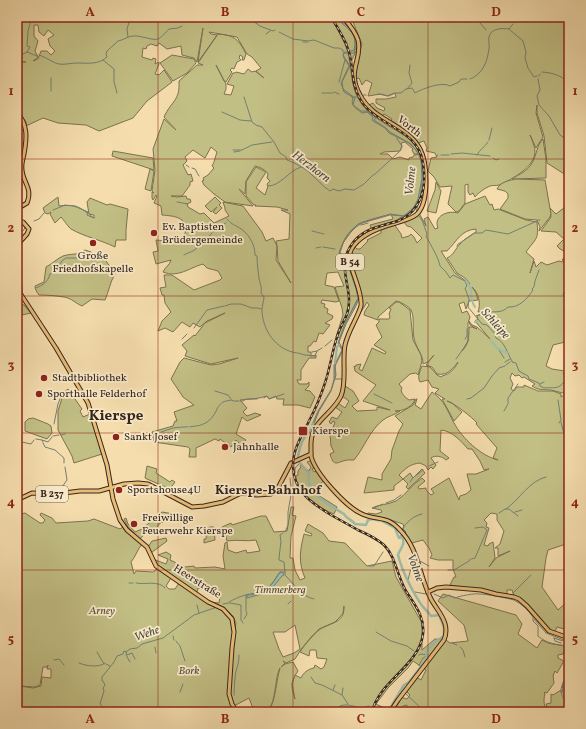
<svg xmlns="http://www.w3.org/2000/svg" width="586" height="729" viewBox="0 0 586 729" font-family="Vollkorn,serif">
<rect width="100%" height="100%" fill="#f5ddae"/>
<filter id="stains"><feTurbulence type="fractalNoise" baseFrequency=".005" numOctaves="4"/><feColorMatrix values="0 0 0 0 .2 0 0 0 0 .09 0 0 0 0 .02 0 0 0 .5 -.17"/></filter>
<radialGradient id="worn" r=".72"><stop offset=".6" stop-color="#630" stop-opacity="0"/><stop offset="1" stop-color="#630" stop-opacity=".3"/></radialGradient>
<g fill="#c2bf85" stroke="#7c7250" fill-rule="evenodd">
<path d="M 17,17 L 330,17 C 338,28 345,39 348,53 C 353,73 349,90 365,108 C 377,121 395,129 410,139 L 415,144 L 420,153 L 417,154 L 414,154 L 412,150 L 413,149 L 405,142 L 401,143 L 402,147 L 400,151 L 384,152 L 380,154 L 388,154 L 393,159 L 400,157 L 409,160 L 409,158 L 413,157 L 414,155 L 421,154 C 427,176 425,199 407,215 L 406,214 L 395,221 L 371,228 L 370,225 L 393,219 L 391,214 C 363,222 349,222 339,253 L 344,258 L 353,243 L 363,234 L 363,236 L 354,246 L 357,249 L 360,249 L 368,241 L 367,240 L 381,233 L 381,229 L 394,224 L 401,234 L 402,238 L 409,236 L 411,234 L 414,237 L 417,243 L 422,238 L 411,227 L 407,226 L 403,221 L 419,213 L 426,226 L 424,219 L 428,217 L 435,229 L 438,228 C 433,216 448,210 458,213 L 465,204 L 485,196 L 490,205 L 492,204 L 494,210 L 498,209 L 526,220 L 537,222 C 539,240 536,238 526,252 L 534,259 L 530,273 L 534,261 L 536,267 L 541,262 L 547,265 L 559,261 L 567,263 L 562,260 L 568,253 L 560,249 L 557,246 L 564,239 L 556,232 L 541,231 L 551,217 L 550,208 L 556,214 L 569,204 L 569,282 L 563,295 L 569,296 L 569,341 L 553,345 L 546,366 L 552,369 L 565,371 L 563,374 L 569,368 L 569,543 L 548,550 L 546,558 L 542,587 L 558,610 L 569,600 L 568,630 L 557,627 L 554,633 L 549,630 L 538,618 L 514,596 L 512,590 L 507,590 L 507,595 L 450,585 L 454,577 L 456,577 L 453,569 L 453,560 L 438,560 L 430,558 L 432,555 L 429,548 L 428,547 L 423,540 L 412,543 L 404,534 L 406,532 L 403,529 L 404,527 L 403,524 L 385,518 L 366,515 L 368,513 L 376,514 L 382,512 L 381,510 L 372,508 C 379,504 388,505 396,501 C 406,495 412,484 422,478 L 425,481 L 418,487 L 419,489 L 426,488 L 426,490 L 431,495 L 434,493 L 431,489 L 449,478 L 459,500 L 460,496 L 466,494 L 471,490 L 467,474 L 476,474 L 489,469 L 484,470 L 480,461 L 472,449 L 468,449 C 461,441 452,431 441,430 L 440,451 L 449,458 L 446,460 C 442,456 435,455 431,458 L 436,465 L 433,469 L 431,467 L 428,470 L 426,466 L 420,463 C 410,464 406,468 399,475 L 403,479 L 410,473 L 413,478 L 422,469 L 425,473 L 408,489 L 406,487 L 408,484 L 403,479 L 394,486 L 394,490 L 364,493 L 368,477 L 382,480 L 382,474 L 391,459 L 392,450 L 399,431 L 403,424 L 395,416 L 413,405 L 416,399 L 417,399 L 415,405 L 421,409 L 432,392 C 445,401 447,410 454,423 C 462,438 481,456 498,460 L 493,458 L 497,448 L 476,424 L 477,423 C 472,417 454,403 447,401 L 452,403 L 462,412 L 454,421 L 442,399 L 445,399 L 435,393 L 439,389 L 432,387 L 428,380 L 420,382 C 417,377 420,371 422,366 L 430,367 L 437,375 L 441,377 L 442,376 C 450,374 455,369 458,362 C 453,368 448,376 437,374 L 432,367 L 426,365 L 434,355 L 428,362 L 423,364 C 423,354 416,348 414,338 C 412,329 415,318 411,310 C 410,307 399,301 396,301 L 378,317 L 378,320 L 364,315 L 365,311 L 369,305 L 367,302 L 358,317 L 363,301 L 357,300 L 345,324 L 340,338 L 336,337 L 343,315 L 342,308 L 335,287 L 344,286 L 338,272 L 327,273 L 325,285 L 334,287 L 339,301 L 336,302 L 322,300 L 321,303 L 325,304 L 324,307 L 328,309 L 327,313 L 333,316 L 332,319 L 325,323 L 330,325 L 323,334 L 319,333 L 316,342 L 314,341 L 310,346 L 308,346 L 308,352 L 311,352 L 311,356 L 316,355 L 316,358 L 309,358 L 301,370 L 301,380 L 297,380 L 299,384 L 307,384 L 309,382 L 309,386 L 305,390 L 310,391 L 315,397 L 310,408 L 298,405 L 283,405 L 284,399 L 277,399 L 276,396 L 269,399 L 267,396 C 258,399 250,399 240,400 L 247,408 L 243,412 L 247,416 L 255,413 L 261,415 L 247,421 L 242,417 L 236,434 L 246,440 L 241,445 L 236,440 L 231,447 L 220,439 L 219,441 L 215,439 L 196,448 L 196,457 L 189,457 L 190,449 L 188,447 L 154,442 L 152,432 L 173,426 L 175,421 L 177,421 L 174,412 L 194,405 L 183,397 L 171,379 L 180,362 L 184,358 L 211,365 L 219,364 L 238,358 L 211,364 L 185,356 L 187,351 L 182,345 L 194,335 L 195,336 L 205,323 L 225,313 L 207,321 L 200,327 L 193,323 L 190,327 L 182,322 L 173,332 L 165,328 L 158,331 L 162,321 L 171,312 L 165,303 L 164,295 L 162,295 L 160,288 L 166,287 L 164,275 L 172,275 L 194,290 L 220,280 L 222,278 L 218,271 L 207,268 L 203,264 C 189,268 178,278 163,272 C 165,267 170,265 171,260 L 156,264 L 153,252 L 158,251 L 156,240 C 166,241 177,243 185,234 C 189,217 174,216 162,215 L 161,206 L 154,203 L 157,196 L 156,195 L 153,200 L 152,198 L 152,192 L 154,193 L 152,191 L 155,170 L 153,149 L 164,119 L 176,130 L 164,117 C 172,100 180,101 179,81 L 197,65 L 203,65 L 198,63 L 218,34 C 235,35 239,40 246,54 L 244,60 L 242,60 L 243,57 L 240,55 L 239,58 L 241,60 L 237,62 L 234,69 L 232,68 L 230,70 L 232,72 L 226,82 L 224,81 L 216,65 L 226,84 L 226,89 L 224,94 L 231,95 L 234,86 L 227,84 L 233,73 L 235,73 L 236,72 L 244,74 L 248,69 L 252,72 L 255,71 L 264,78 L 256,71 L 261,68 L 252,57 L 247,54 L 237,37 L 209,32 L 211,34 L 217,35 L 198,62 L 203,28 L 197,62 L 194,58 L 182,55 L 181,46 L 167,49 L 159,43 L 157,46 L 151,44 L 147,46 L 146,49 L 143,48 L 142,57 L 152,60 L 153,58 L 156,59 L 155,64 L 159,62 L 159,64 L 155,74 L 159,75 L 164,70 L 172,82 L 147,101 L 133,118 L 99,131 L 86,125 L 58,123 L 43,118 L 26,126 L 26,122 L 17,111 L 17,62 L 26,62 L 17,61 ZM 34,25 L 38,25 L 39,32 L 44,36 L 48,30 L 54,35 L 48,39 L 50,46 L 55,51 L 51,55 L 47,51 L 41,51 L 38,59 L 33,61 L 38,57 L 35,51 L 38,41 L 34,36 ZM 211,147 L 217,152 C 215,157 215,161 212,166 L 214,168 L 208,175 L 203,178 L 204,180 L 202,181 L 204,185 L 214,194 L 225,202 L 253,206 L 239,189 L 245,194 L 246,181 L 255,166 C 260,167 266,170 268,174 L 267,178 L 270,181 L 267,184 L 268,186 L 265,195 L 256,188 L 266,172 L 256,167 L 246,182 L 246,196 L 254,205 L 256,205 L 255,206 L 277,207 L 288,210 L 281,210 L 290,214 L 289,239 L 276,241 L 277,246 L 278,261 L 291,283 L 276,260 L 277,246 L 273,238 L 266,241 L 262,232 L 243,206 L 223,202 L 225,208 L 225,210 L 229,216 L 214,223 L 204,213 L 200,214 L 188,207 L 187,204 L 191,202 L 190,199 L 187,199 L 186,196 L 177,197 L 171,196 L 182,196 L 190,185 L 190,182 L 193,181 L 191,174 L 188,175 L 183,165 L 187,161 L 185,157 L 193,150 L 205,158 ZM 476,229 L 476,232 C 471,236 465,238 460,244 C 455,249 454,255 447,258 L 457,273 L 465,278 L 470,284 L 455,273 L 441,251 L 447,251 C 457,241 461,230 476,229 ZM 472,287 C 479,293 481,304 478,312 L 485,311 L 481,313 L 480,315 L 477,316 L 478,319 L 475,321 L 490,339 L 477,327 L 472,325 L 469,321 L 470,325 L 477,329 L 472,327 L 469,327 C 469,337 469,344 462,351 L 468,341 L 468,323 L 470,317 L 467,311 L 462,313 L 459,304 L 464,302 L 466,309 L 469,301 L 478,300 L 476,293 ZM 512,373 L 515,376 L 519,375 L 522,378 L 524,377 L 535,384 L 532,386 C 541,392 545,388 555,391 C 560,392 563,394 567,393 L 561,397 L 561,394 L 553,391 L 538,391 L 524,385 L 524,387 L 517,387 L 514,391 L 511,389 L 513,384 L 510,378 ZM 491,513 L 497,514 L 497,520 L 504,531 L 500,544 L 495,548 L 498,548 L 498,556 L 510,551 L 496,558 L 489,567 L 495,558 L 493,542 L 489,544 L 488,546 L 484,545 L 489,528 L 486,527 L 487,523 L 484,520 Z"/>
<path d="M 332,17 L 342,17 C 348,25 360,37 357,49 C 355,54 352,58 351,64 L 347,43 Z"/>
<path d="M 351,17 L 569,17 L 569,177 L 547,163 L 544,136 L 537,113 L 537,105 L 536,113 L 543,137 L 536,148 L 530,135 C 532,139 534,145 535,150 C 536,167 512,179 499,185 C 496,186 493,185 490,186 C 485,188 478,193 475,197 L 473,193 L 470,195 L 468,192 L 468,184 L 465,185 L 465,203 L 459,211 L 456,212 L 448,204 L 452,186 L 440,187 L 434,177 L 428,171 L 431,158 L 437,157 L 435,153 L 426,151 L 427,148 L 424,141 L 418,143 L 413,137 L 390,122 L 392,119 L 384,114 L 382,117 L 367,106 L 373,103 L 377,108 L 384,111 L 385,108 L 376,103 L 376,99 L 386,99 L 396,97 L 395,93 L 387,96 L 381,94 L 368,96 L 372,83 L 366,80 L 362,85 L 359,78 L 355,79 L 358,58 L 362,44 Z"/>
<path d="M 172,55 L 194,59 L 196,63 L 187,73 L 173,81 L 160,63 Z"/>
<path d="M 543,139 L 546,159 L 546,178 L 512,179 C 519,174 527,172 532,163 C 537,155 536,146 543,139 Z"/>
<path d="M 113,151 L 153,158 L 154,170 L 112,156 Z"/>
<path d="M 150,169 L 154,171 L 151,191 L 145,189 Z"/>
<path d="M 517,179 L 545,180 L 551,214 L 550,217 L 539,231 L 540,227 L 537,220 L 525,219 L 500,209 L 508,198 L 508,194 L 505,191 L 497,189 C 500,182 510,180 517,179 Z"/>
<path d="M 436,182 L 441,191 L 436,213 L 427,211 L 435,190 Z"/>
<path d="M 58,197 L 59,206 C 74,204 76,207 88,212 L 87,215 L 94,218 L 94,215 L 89,214 L 87,202 L 90,198 L 107,205 L 110,204 L 128,209 L 126,230 L 126,240 L 116,240 L 115,247 C 101,240 85,237 71,229 C 69,228 63,219 61,217 L 55,223 L 50,214 L 51,212 L 48,214 L 45,213 L 43,208 Z"/>
<path d="M 215,197 L 221,203 L 219,205 L 222,208 L 216,214 L 213,212 L 217,207 L 211,212 L 205,206 Z"/>
<path d="M 85,250 L 91,252 L 92,261 L 104,258 L 115,274 C 110,282 109,291 105,300 L 92,299 L 82,306 C 77,304 73,300 68,298 C 62,296 46,295 39,295 C 37,292 35,290 35,286 L 44,282 L 46,267 C 52,264 58,258 63,256 C 72,253 76,256 85,250 Z"/>
<path d="M 396,302 L 399,302 L 410,310 L 413,340 L 421,355 L 422,361 L 418,375 L 416,373 L 410,374 L 399,384 L 402,388 L 401,390 C 402,395 405,397 409,400 L 415,399 C 413,407 403,411 395,411 L 400,411 C 395,415 388,416 383,420 C 370,430 364,448 354,460 C 351,460 349,460 347,460 C 337,462 334,468 330,454 L 334,452 L 331,446 L 330,434 L 327,432 L 332,430 L 335,422 L 333,421 L 331,424 L 329,422 L 332,417 L 337,419 L 342,412 L 335,407 L 338,403 L 345,408 L 349,401 L 342,396 L 345,386 L 353,391 L 359,401 L 352,406 L 357,411 L 377,410 L 377,407 L 390,410 L 363,401 L 376,385 L 355,371 L 354,366 L 355,367 L 356,365 L 361,364 L 359,369 L 362,371 L 372,348 L 385,354 L 386,352 L 374,345 L 382,337 L 376,325 L 379,322 L 379,319 L 389,319 L 390,317 L 389,314 L 391,309 L 389,308 Z"/>
<path d="M 17,304 L 24,305 L 31,313 L 17,316 Z"/>
<path d="M 68,389 L 82,409 L 80,411 L 83,417 L 90,414 L 102,454 L 74,463 L 72,456 L 58,430 L 58,411 L 64,392 Z"/>
<path d="M 33,418 L 48,424 L 51,426 L 52,433 L 47,439 L 25,431 L 25,422 L 28,419 Z"/>
<path d="M 312,460 L 316,467 L 312,469 L 314,472 L 317,470 L 324,480 L 315,491 L 318,495 L 337,507 L 334,514 C 321,509 294,492 296,476 L 298,475 L 298,471 L 301,467 L 300,465 L 301,464 L 304,468 L 309,471 L 311,467 L 307,462 Z"/>
<path d="M 147,466 L 157,469 L 156,473 L 170,482 L 172,480 L 175,482 L 170,489 L 147,479 L 145,478 Z"/>
<path d="M 291,507 L 294,507 L 292,515 L 296,516 L 291,536 L 290,558 L 293,558 L 295,570 L 300,580 L 305,578 C 298,562 300,550 304,534 L 311,536 L 312,534 L 305,531 L 308,524 L 323,533 L 329,541 L 345,543 L 367,566 L 392,561 L 396,577 L 422,623 L 422,650 L 435,639 L 446,640 L 450,643 L 468,641 L 464,625 L 438,601 L 443,594 L 516,615 L 522,624 L 518,634 L 537,648 L 542,640 L 548,643 L 565,646 L 563,654 L 558,655 L 558,658 L 564,661 L 557,673 L 555,671 L 553,676 L 554,683 L 547,693 L 545,692 L 544,693 L 545,694 C 543,701 544,706 548,712 L 434,712 L 430,708 L 427,709 L 426,712 L 407,712 L 407,705 L 403,706 L 400,710 L 394,707 L 400,697 L 407,699 L 410,695 L 406,691 L 416,677 L 421,680 L 426,670 L 413,661 L 408,668 L 388,688 L 376,704 L 388,710 L 386,712 L 275,712 L 284,709 L 274,711 L 269,711 C 276,698 276,682 280,668 C 274,678 277,705 266,711 C 264,713 260,712 257,712 L 252,706 L 249,698 L 234,706 L 230,694 L 232,651 L 236,623 L 233,616 L 229,612 L 221,606 L 210,602 L 219,603 L 220,597 L 218,593 L 198,588 L 197,592 L 194,592 L 158,568 L 153,559 L 166,564 L 168,559 L 158,555 L 166,552 L 171,555 L 170,560 L 185,567 L 194,566 L 195,568 L 215,567 L 225,569 L 223,556 L 225,543 L 227,542 L 228,550 L 236,553 L 246,550 L 247,553 L 260,551 L 256,540 C 246,542 237,539 227,541 L 226,536 L 223,536 L 222,527 L 231,523 L 232,525 L 261,516 L 266,516 L 274,532 L 287,531 ZM 344,606 C 345,624 330,622 319,630 C 312,635 305,644 300,652 L 309,656 L 310,650 L 316,650 L 317,658 L 327,659 L 324,667 L 321,669 L 315,665 L 314,668 C 308,669 303,673 301,678 L 295,675 L 292,684 L 295,699 C 291,687 290,682 298,671 L 293,662 L 285,664 L 281,667 L 285,663 L 283,661 L 286,663 L 295,659 L 302,648 L 319,629 L 335,622 L 339,618 L 343,613 ZM 295,625 L 300,649 L 294,653 L 283,657 L 279,649 L 273,632 L 285,632 Z"/>
<path d="M 162,512 L 179,515 L 173,519 L 160,523 L 156,529 L 148,530 L 140,539 L 128,527 L 124,519 L 126,518 L 128,524 L 135,532 L 142,529 Z"/>
<path d="M 25,513 L 40,523 L 43,523 L 45,520 L 40,515 L 41,513 L 52,518 L 56,523 L 88,521 L 94,519 L 120,529 L 123,527 L 142,544 C 137,550 136,556 131,562 L 134,574 L 136,571 L 153,572 L 157,569 L 171,578 L 166,586 L 169,589 L 175,589 L 179,583 L 221,609 L 229,616 L 233,626 L 228,694 L 236,712 L 228,712 L 226,710 L 227,712 L 17,712 L 17,515 ZM 48,665 L 47,669 L 51,669 L 51,678 L 42,677 L 41,686 L 33,688 L 20,686 L 35,687 L 40,685 L 43,667 L 47,667 Z"/>
<path d="M 209,527 L 214,527 L 215,540 L 204,543 L 204,539 L 206,539 L 207,530 Z"/>
<path d="M 166,538 L 167,541 L 151,553 L 148,547 L 152,541 Z"/>
<path d="M 569,672 L 569,675 L 564,684 L 569,697 L 569,712 L 549,712 L 546,704 L 551,703 L 551,694 L 553,695 L 561,690 L 561,692 L 563,692 C 561,682 565,680 569,672 Z"/>
</g>
<g fill="#9cbcac" stroke="#738072">
<path d="M 336,17 C 347,27 357,29 355,48 L 357,49 L 355,49 L 354,51 L 355,53 L 345,53 L 343,55 L 350,66 L 342,82 L 343,89 L 355,98 L 353,105 L 361,111 L 367,111 L 376,118 L 374,120 L 386,128 L 390,132 L 411,144 L 420,155 L 423,172 L 420,198 L 417,206 L 405,216 L 390,215 L 362,223 L 356,227 L 351,232 L 343,243 L 340,253 L 346,258 L 357,290 L 359,298 L 356,306 L 346,324 L 339,342 L 343,350 L 335,366 L 336,375 L 331,391 L 319,411 L 313,426 L 312,425 L 318,411 L 331,390 L 335,376 L 335,361 L 336,362 L 342,350 L 338,343 L 345,324 L 356,303 L 358,298 L 356,289 L 346,259 L 339,253 L 345,239 L 349,233 L 358,224 L 363,222 L 391,214 L 404,216 L 414,207 L 418,199 L 422,178 L 421,161 L 419,155 L 415,149 L 409,143 L 389,133 L 385,128 L 373,121 L 372,120 L 373,117 L 367,112 L 362,113 C 356,108 350,106 353,98 L 351,96 L 344,92 L 341,83 L 349,66 C 347,62 341,57 344,52 L 348,52 L 354,50 C 359,31 344,28 336,17 Z"/>
<path d="M 280,572 L 283,573 L 284,575 L 282,576 L 269,592 L 247,598 L 247,595 C 267,595 270,586 280,572 Z"/>
</g>
<g fill="none" stroke-linecap="round" stroke-linejoin="round">
<g stroke="#738072" stroke-width="1">
<path d="M 253,21 L 260,26 L 273,31 L 275,30"/>
<path d="M 515,21 L 518,17"/>
<path d="M 480,23 L 486,30"/>
<path d="M 509,29 L 523,41 L 526,52 L 525,58 L 528,68 L 534,77 L 537,76"/>
<path d="M 279,32 L 293,39 L 308,41 L 314,40 L 334,48 L 339,48 L 343,50 L 343,52"/>
<path d="M 266,34 L 270,31"/>
<path d="M 128,37 L 127,29 L 130,19"/>
<path d="M 303,42 L 308,42"/>
<path d="M 27,52 L 30,47 L 27,46 L 28,31 L 32,17"/>
<path d="M 17,54 L 23,54 L 27,52 L 37,56"/>
<path d="M 39,55 C 46,57 53,63 59,64 C 64,65 71,63 77,63 C 88,63 98,65 107,57 L 106,54 L 107,51 L 118,41 C 124,40 128,36 133,36 C 140,35 153,41 158,39 C 161,38 166,32 169,29 L 178,28 L 182,26"/>
<path d="M 103,60 L 114,69 L 114,82 L 117,93"/>
<path d="M 542,72 C 554,73 559,75 569,82"/>
<path d="M 539,76 L 540,74"/>
<path d="M 470,79 C 483,74 487,62 489,49 C 490,45 488,41 489,37 C 491,28 502,28 509,29 L 513,24"/>
<path d="M 538,79 L 540,90 L 537,96 L 539,105 L 549,116 L 560,135 L 563,137 L 565,137 L 569,145"/>
<path d="M 339,82 L 345,60"/>
<path d="M 407,89 L 412,83 L 409,73 L 410,65"/>
<path d="M 51,91 L 51,78"/>
<path d="M 334,92 L 339,94"/>
<path d="M 322,93 L 333,93"/>
<path d="M 378,94 L 389,96 L 395,93 L 401,93 L 406,89 L 412,88 L 415,93 C 422,89 442,81 450,86 L 459,82 L 461,79 L 467,79"/>
<path d="M 363,95 L 366,95"/>
<path d="M 244,97 L 252,122 L 256,125 L 262,127 L 274,142 L 280,153 L 286,157 L 287,160 C 295,163 305,168 311,174 C 318,180 322,186 330,191 L 333,189 L 339,191 L 345,189 L 354,190 L 364,184 L 373,175"/>
<path d="M 352,97 L 358,97"/>
<path d="M 222,112 L 240,120 L 251,121"/>
<path d="M 397,138 L 397,139 L 402,146 L 400,151"/>
<path d="M 489,140 L 492,128"/>
<path d="M 233,150 L 242,150 L 252,145 L 272,142"/>
<path d="M 234,152 L 240,151"/>
<path d="M 451,154 L 462,153 L 490,156"/>
<path d="M 441,155 L 449,155"/>
<path d="M 477,155 C 479,150 485,147 488,142"/>
<path d="M 436,156 L 438,155"/>
<path d="M 493,158 L 496,160 L 499,159"/>
<path d="M 186,165 L 189,167"/>
<path d="M 192,168 L 195,169 L 199,176"/>
<path d="M 374,175 L 399,152"/>
<path d="M 268,186 C 281,186 288,171 301,167"/>
<path d="M 177,202 L 188,204"/>
<path d="M 418,205 L 416,213 C 424,221 423,224 427,234 L 426,236 C 431,246 438,256 440,266 L 446,272 L 450,278 L 453,275 L 465,281 L 467,286 L 465,288 L 469,299 L 468,307 L 482,324 L 487,325 L 495,334 L 496,338 C 505,342 507,353 512,361 L 512,362 L 516,363 L 519,371 L 528,376 L 529,379 L 539,383 L 540,386 L 544,388 C 550,387 555,389 560,386 C 563,384 566,379 569,376"/>
<path d="M 53,210 L 65,205 C 69,206 72,205 75,206 C 82,208 87,213 94,218"/>
<path d="M 227,219 C 231,224 233,224 238,227 C 248,232 255,244 255,255 L 257,256 C 257,264 258,270 259,278 C 260,285 262,286 261,293 L 264,297 C 264,301 262,305 262,309 C 262,329 275,350 297,353"/>
<path d="M 538,220 L 540,220"/>
<path d="M 34,221 L 39,219 L 44,213"/>
<path d="M 361,225 L 368,223"/>
<path d="M 219,227 L 226,223"/>
<path d="M 312,231 L 324,234"/>
<path d="M 17,232 L 23,231 L 26,226"/>
<path d="M 213,232 L 218,228"/>
<path d="M 457,246 L 458,244 L 460,243 L 474,233 L 482,233 L 486,230 L 508,234 L 537,221"/>
<path d="M 323,247 L 335,249"/>
<path d="M 316,248 L 321,247"/>
<path d="M 184,255 C 187,253 191,252 193,251 C 200,246 206,240 212,233"/>
<path d="M 36,288 C 43,285 48,282 50,274 L 55,271 L 62,261 L 66,258 L 78,258 L 87,254"/>
<path d="M 225,306 L 231,304 L 241,304 L 252,308 L 258,308 L 261,309"/>
<path d="M 476,316 C 479,315 482,313 486,312 C 494,311 501,314 508,307 C 519,308 527,299 533,290 L 532,289 L 534,287 L 535,281 L 539,270"/>
<path d="M 194,328 L 207,310 L 224,306"/>
<path d="M 182,339 L 187,334"/>
<path d="M 465,339 L 467,336 L 467,329"/>
<path d="M 325,346 L 332,340"/>
<path d="M 499,350 L 504,358"/>
<path d="M 312,352 L 317,351"/>
<path d="M 298,353 L 305,355 L 315,356 L 317,351 L 322,348"/>
<path d="M 456,359 L 466,345"/>
<path d="M 505,362 L 510,359"/>
<path d="M 506,365 L 510,362"/>
<path d="M 334,378 L 334,365"/>
<path d="M 335,379 L 342,379"/>
<path d="M 540,384 L 544,382"/>
<path d="M 215,391 L 228,395 L 231,399"/>
<path d="M 374,394 L 392,403"/>
<path d="M 264,398 L 267,396 L 269,399 L 284,394"/>
<path d="M 467,399 L 471,398 L 484,388 L 492,376 L 499,368 L 505,366"/>
<path d="M 558,400 L 561,420 L 559,423"/>
<path d="M 241,401 L 243,401 L 246,399 L 257,399"/>
<path d="M 508,403 L 508,398 L 518,384"/>
<path d="M 219,406 C 222,401 226,401 232,400 L 233,401 L 239,401"/>
<path d="M 504,411 L 508,404"/>
<path d="M 561,422 L 564,434 L 569,438"/>
<path d="M 54,424 L 58,404 L 62,394"/>
<path d="M 161,432 C 165,431 169,429 173,428 C 194,425 208,431 218,407"/>
<path d="M 61,435 L 65,434"/>
<path d="M 53,436 L 59,435"/>
<path d="M 36,439 L 42,440 L 43,442"/>
<path d="M 42,440 L 48,442 L 52,437"/>
<path d="M 17,441 L 31,444 L 34,440"/>
<path d="M 43,443 L 45,447 L 55,450 L 64,458 L 64,463"/>
<path d="M 429,466 L 438,462"/>
<path d="M 295,473 L 295,468 L 300,463"/>
<path d="M 290,478 L 291,487"/>
<path d="M 410,482 C 413,476 419,474 423,470"/>
<path d="M 62,487 L 67,480 L 65,467"/>
<path d="M 386,503 L 394,500 L 401,495"/>
<path d="M 374,508 L 383,504"/>
<path d="M 506,509 C 520,499 529,481 546,477"/>
<path d="M 515,512 L 522,510"/>
<path d="M 499,513 L 505,509 L 509,509 L 518,516"/>
<path d="M 285,532 L 288,525 L 288,512 L 291,495"/>
<path d="M 405,533 L 402,529 C 407,522 413,516 422,514"/>
<path d="M 399,537 L 402,535"/>
<path d="M 471,559 L 475,558 L 487,530 L 483,527 L 475,528"/>
<path d="M 418,560 L 429,566"/>
<path d="M 469,560 L 470,560"/>
<path d="M 369,566 L 374,566 L 383,552"/>
<path d="M 411,567 L 414,561"/>
<path d="M 448,570 L 454,570 L 469,561"/>
<path d="M 285,572 L 285,575 C 293,583 302,597 314,599"/>
<path d="M 408,580 L 411,568"/>
<path d="M 129,583 L 133,583"/>
<path d="M 136,583 C 145,585 159,580 165,588"/>
<path d="M 415,592 L 426,594"/>
<path d="M 513,593 L 531,575"/>
<path d="M 434,594 L 443,598 L 449,595 L 455,598 C 459,596 476,593 479,594 C 487,594 507,598 514,600 C 522,604 528,610 533,617 L 533,621 L 538,626 L 538,636 C 547,644 558,645 569,646"/>
<path d="M 246,595 L 246,610"/>
<path d="M 229,602 C 238,597 246,594 257,593 L 259,591 C 271,590 274,580 280,572 L 285,572 L 284,562 L 279,560 L 279,558 L 281,541 L 280,535 L 283,533"/>
<path d="M 230,603 L 241,605 L 241,620 L 243,623"/>
<path d="M 223,604 L 229,603"/>
<path d="M 288,604 L 291,601"/>
<path d="M 197,605 L 199,613"/>
<path d="M 244,619 L 247,614 L 246,611"/>
<path d="M 534,619 L 546,633 L 564,640"/>
<path d="M 376,632 L 391,641 L 407,646 L 414,651"/>
<path d="M 173,636 L 174,640"/>
<path d="M 554,638 L 555,641 L 561,643"/>
<path d="M 554,638 L 563,641"/>
<path d="M 176,641 L 180,646 L 185,661"/>
<path d="M 452,643 L 457,645"/>
<path d="M 155,647 L 156,653"/>
<path d="M 460,647 L 463,650 L 465,657"/>
<path d="M 97,652 L 104,664"/>
<path d="M 126,652 L 127,655 L 132,653 L 135,659"/>
<path d="M 126,655 L 130,662"/>
<path d="M 419,655 L 421,654 L 428,655"/>
<path d="M 422,659 L 426,656"/>
<path d="M 54,660 L 59,659 L 64,665"/>
<path d="M 79,663 C 86,666 99,668 105,663"/>
<path d="M 106,664 L 110,666"/>
<path d="M 419,665 L 422,660"/>
<path d="M 569,672 C 561,686 556,692 569,705"/>
<path d="M 311,677 L 315,683 L 322,685 L 342,695"/>
<path d="M 343,688 L 342,695 L 348,704"/>
<path d="M 333,690 L 335,685"/>
<path d="M 180,692 L 183,684"/>
<path d="M 404,692 L 425,712"/>
<path d="M 234,695 C 234,689 235,676 236,671 C 238,665 239,661 239,655"/>
<path d="M 379,707 L 380,706 L 387,709 L 390,708"/>
<path d="M 376,708 L 377,708"/>
<path d="M 364,709 L 365,707 L 369,706"/>
<path d="M 104,712 L 104,708 L 100,704 L 104,691 L 103,688 L 105,685 L 103,681 L 102,681 L 102,677 L 114,662 L 117,656 L 123,654 L 124,651 L 126,652 L 130,649 L 137,648 L 142,644 L 163,638 L 194,615 L 217,607"/>
<path d="M 336,712 L 340,706 C 348,703 355,707 363,709"/>
<path d="M 564,712 L 567,704"/>
</g>
<g stroke="#9cbcac" stroke-width="2">
<path d="M 466,281 C 475,290 468,297 475,307"/>
<path d="M 475,322 L 477,321"/>
<path d="M 491,341 L 497,348 L 507,353"/>
<path d="M 335,363 L 337,347 L 339,345"/>
<path d="M 189,427 L 189,428"/>
<path d="M 259,591 L 261,590"/>
</g>
<g stroke="#9cbcac" stroke-width="2.5">
<path d="M 298,459 C 298,453 301,442 305,437 C 310,431 312,430 313,423"/>
<path d="M 300,463 L 309,473 C 309,476 308,480 309,483 C 315,498 331,506 344,514 C 346,518 352,520 355,524 L 366,525 L 368,520 L 372,519 L 382,521 L 395,528 L 399,538 L 402,537 C 406,545 400,548 398,555 C 402,571 413,593 423,607 C 426,610 429,613 431,616 L 439,615 L 444,627 L 444,636 L 435,642 L 426,651 L 427,659 L 409,682 L 404,685 L 389,710 L 386,712"/>
</g>
<defs>
<g id="major">
<path d="M 343,17 C 349,24 355,31 358,40 C 363,60 346,70 360,95 C 373,121 407,124 420,149 C 425,158 426,170 426,181 C 426,191 425,205 418,213 C 413,219 404,220 396,223 C 381,227 359,234 351,250 C 345,264 363,288 361,306 C 357,319 348,331 345,345 C 342,360 347,383 341,396 C 332,415 312,420 311,443 C 311,447 311,452 311,456 C 315,473 346,507 362,514 C 378,521 387,515 400,530 C 419,549 419,576 431,599 C 438,612 451,623 444,640 L 398,700 L 390,712"/>
<path d="M 17,112 C 28,125 27,138 24,154 C 23,159 21,164 22,170 C 23,183 33,188 27,203 L 17,209"/>
<path d="M 17,220 L 23,222 L 29,229 L 27,234 L 18,244 L 20,293 L 56,348 L 88,403 L 107,465 L 113,499 L 120,520 L 127,530 L 147,547 L 156,566 L 208,602 L 223,609 L 232,619 L 234,632 L 232,648 L 229,694 L 232,704 L 237,712"/>
<path d="M 17,500 L 32,493 L 56,494 L 80,491 L 99,491 L 124,484 L 138,483 L 148,484 L 192,507 L 204,506 L 223,502 L 241,493 L 257,495 L 271,494 L 275,491 L 279,486 L 291,463 L 311,454"/>
<path d="M 428,592 L 437,588 L 446,587 L 481,590 L 496,594 L 514,597 L 519,599 L 527,606 L 549,631 L 569,638"/>
</g>
</defs>
<use href="#major" stroke="#35261c" stroke-width="5"/>
<use href="#major" stroke="#eabe77" stroke-width="3"/>
<defs>
<path id="rail" d="M 331,17 C 338,28 345,39 349,52 C 354,70 351,88 364,105 C 382,127 418,130 423,163 C 427,186 422,211 398,221 C 380,227 361,228 350,247 C 336,270 355,290 347,314 C 344,322 339,329 337,337 C 332,352 330,368 325,383 C 321,395 316,408 310,419 C 303,434 292,450 293,467 C 294,492 312,503 331,515 C 340,520 349,525 358,530 C 367,534 376,538 384,545 C 396,557 397,576 406,591 C 415,605 425,617 423,634 C 419,666 379,681 372,712"/>
</defs>
<use href="#rail" stroke="#35261c" stroke-width="2.5"/>
<use href="#rail" stroke="#f8e9ca" stroke-width="1" stroke-dasharray="3" stroke-linecap="butt"/>
</g>
<path fill="none" stroke="#8f2418" stroke-width="1" stroke-opacity="0.55" d="M 158,17 L 158,712M 293,17 L 293,712M 428,17 L 428,712M 17,159 L 569,159M 17,296 L 569,296M 17,433 L 569,433M 17,570 L 569,570"/>
<g fill="#8f2418" stroke="#f8e9ca" stroke-width="1.5">
<circle cx="154" cy="233" r="4"/>
<circle cx="93" cy="243" r="4"/>
<circle cx="44" cy="378" r="4"/>
<circle cx="39" cy="394" r="4"/>
<rect x="298" y="426" width="10" height="10" rx="2"/>
<circle cx="116" cy="437" r="4"/>
<circle cx="225" cy="447" r="4"/>
<circle cx="119" cy="490" r="4"/>
<circle cx="134" cy="524" r="4"/>
</g>
<g text-anchor="middle" dominant-baseline="central" stroke-width="3.5" stroke-linejoin="round" paint-order="stroke">
<g fill="#f8e9ca" stroke="#706050" stroke-width="1">
<rect x="336" y="254" width="28" height="16" rx="3"/>
<rect x="36" y="486" width="32" height="16" rx="3"/>
</g>
<g font-size="10" font-weight="bold" fill="#35261c">
<text x="350" y="262">B 54</text>
<text x="52" y="494">B 237</text>
</g>
<g font-size="11" fill="#35261c" stroke="#f8e9ca">
<text transform="translate(409 127) rotate(38)">Vorth</text>
<text transform="translate(197 582) rotate(32)">Heerstraße</text>
</g>
<g font-size="11" fill="#35261c" stroke="#f8e9ca" text-anchor="start">
<text x="162" y="227">Ev. Baptisten<tspan x="162" dy="13">Brüdergemeinde</tspan></text>
<text x="93" y="256" text-anchor="middle">Große<tspan x="93" dy="13">Friedhofskapelle</tspan></text>
<text x="52" y="378">Stadtbibliothek</text>
<text x="47" y="394">Sporthalle Felderhof</text>
<text x="312" y="431">Kierspe</text>
<text x="124" y="437">Sankt Josef</text>
<text x="233" y="447">Jahnhalle</text>
<text x="127" y="490">Sportshouse4U</text>
<text x="142" y="518">Freiwillige<tspan x="142" dy="13">Feuerwehr Kierspe</tspan></text>
</g>
<g font-size="11" font-style="italic" fill="#584c36" stroke="#f8e9ca">
<text x="280" y="590">Timmerberg</text>
<text x="102" y="611">Arney</text>
<text x="189" y="671">Bork</text>
</g>
<g font-size="12" font-style="italic" fill="#4f4c40" stroke="#f8e9ca">
<text transform="translate(311 167) rotate(37)">Herzhorn</text>
<text transform="translate(411 181) rotate(-84)">Volme</text>
<text transform="translate(495 324) rotate(48)">Schleipe</text>
<text transform="translate(415 568) rotate(69)">Volme</text>
<text transform="translate(147 634) rotate(-20)">Wehe</text>
</g>
<g font-size="13" font-weight="bold" fill="#35261c" stroke="#f8e9ca">
<text x="268" y="491">Kierspe-Bahnhof</text>
</g>
<g font-size="15" font-weight="bold" fill="#35261c" stroke="#f8e9ca">
<text x="116" y="416">Kierspe</text>
</g>
</g>
<rect width="586" height="729" fill="none" stroke="#f5ddae" stroke-width="44"/>
<rect x="22" y="22" width="542" height="685" fill="none" stroke="#8f2418" stroke-width="1.5"/>
<g font-size="13" text-anchor="middle" font-weight="bold" fill="#8f2418">
<text x="90" y="16">A</text>
<text x="225" y="16">B</text>
<text x="361" y="16">C</text>
<text x="496" y="16">D</text>
<text x="11" y="95">1</text>
<text x="575" y="95">1</text>
<text x="11" y="232">2</text>
<text x="575" y="232">2</text>
<text x="11" y="369">3</text>
<text x="575" y="369">3</text>
<text x="11" y="506">4</text>
<text x="575" y="506">4</text>
<text x="11" y="643">5</text>
<text x="575" y="643">5</text>
<text x="90" y="723">A</text>
<text x="225" y="723">B</text>
<text x="361" y="723">C</text>
<text x="496" y="723">D</text>
</g>
<rect width="100%" height="100%" filter="url(#stains)"/>
<rect width="100%" height="100%" fill="url(#worn)"/>
</svg>
